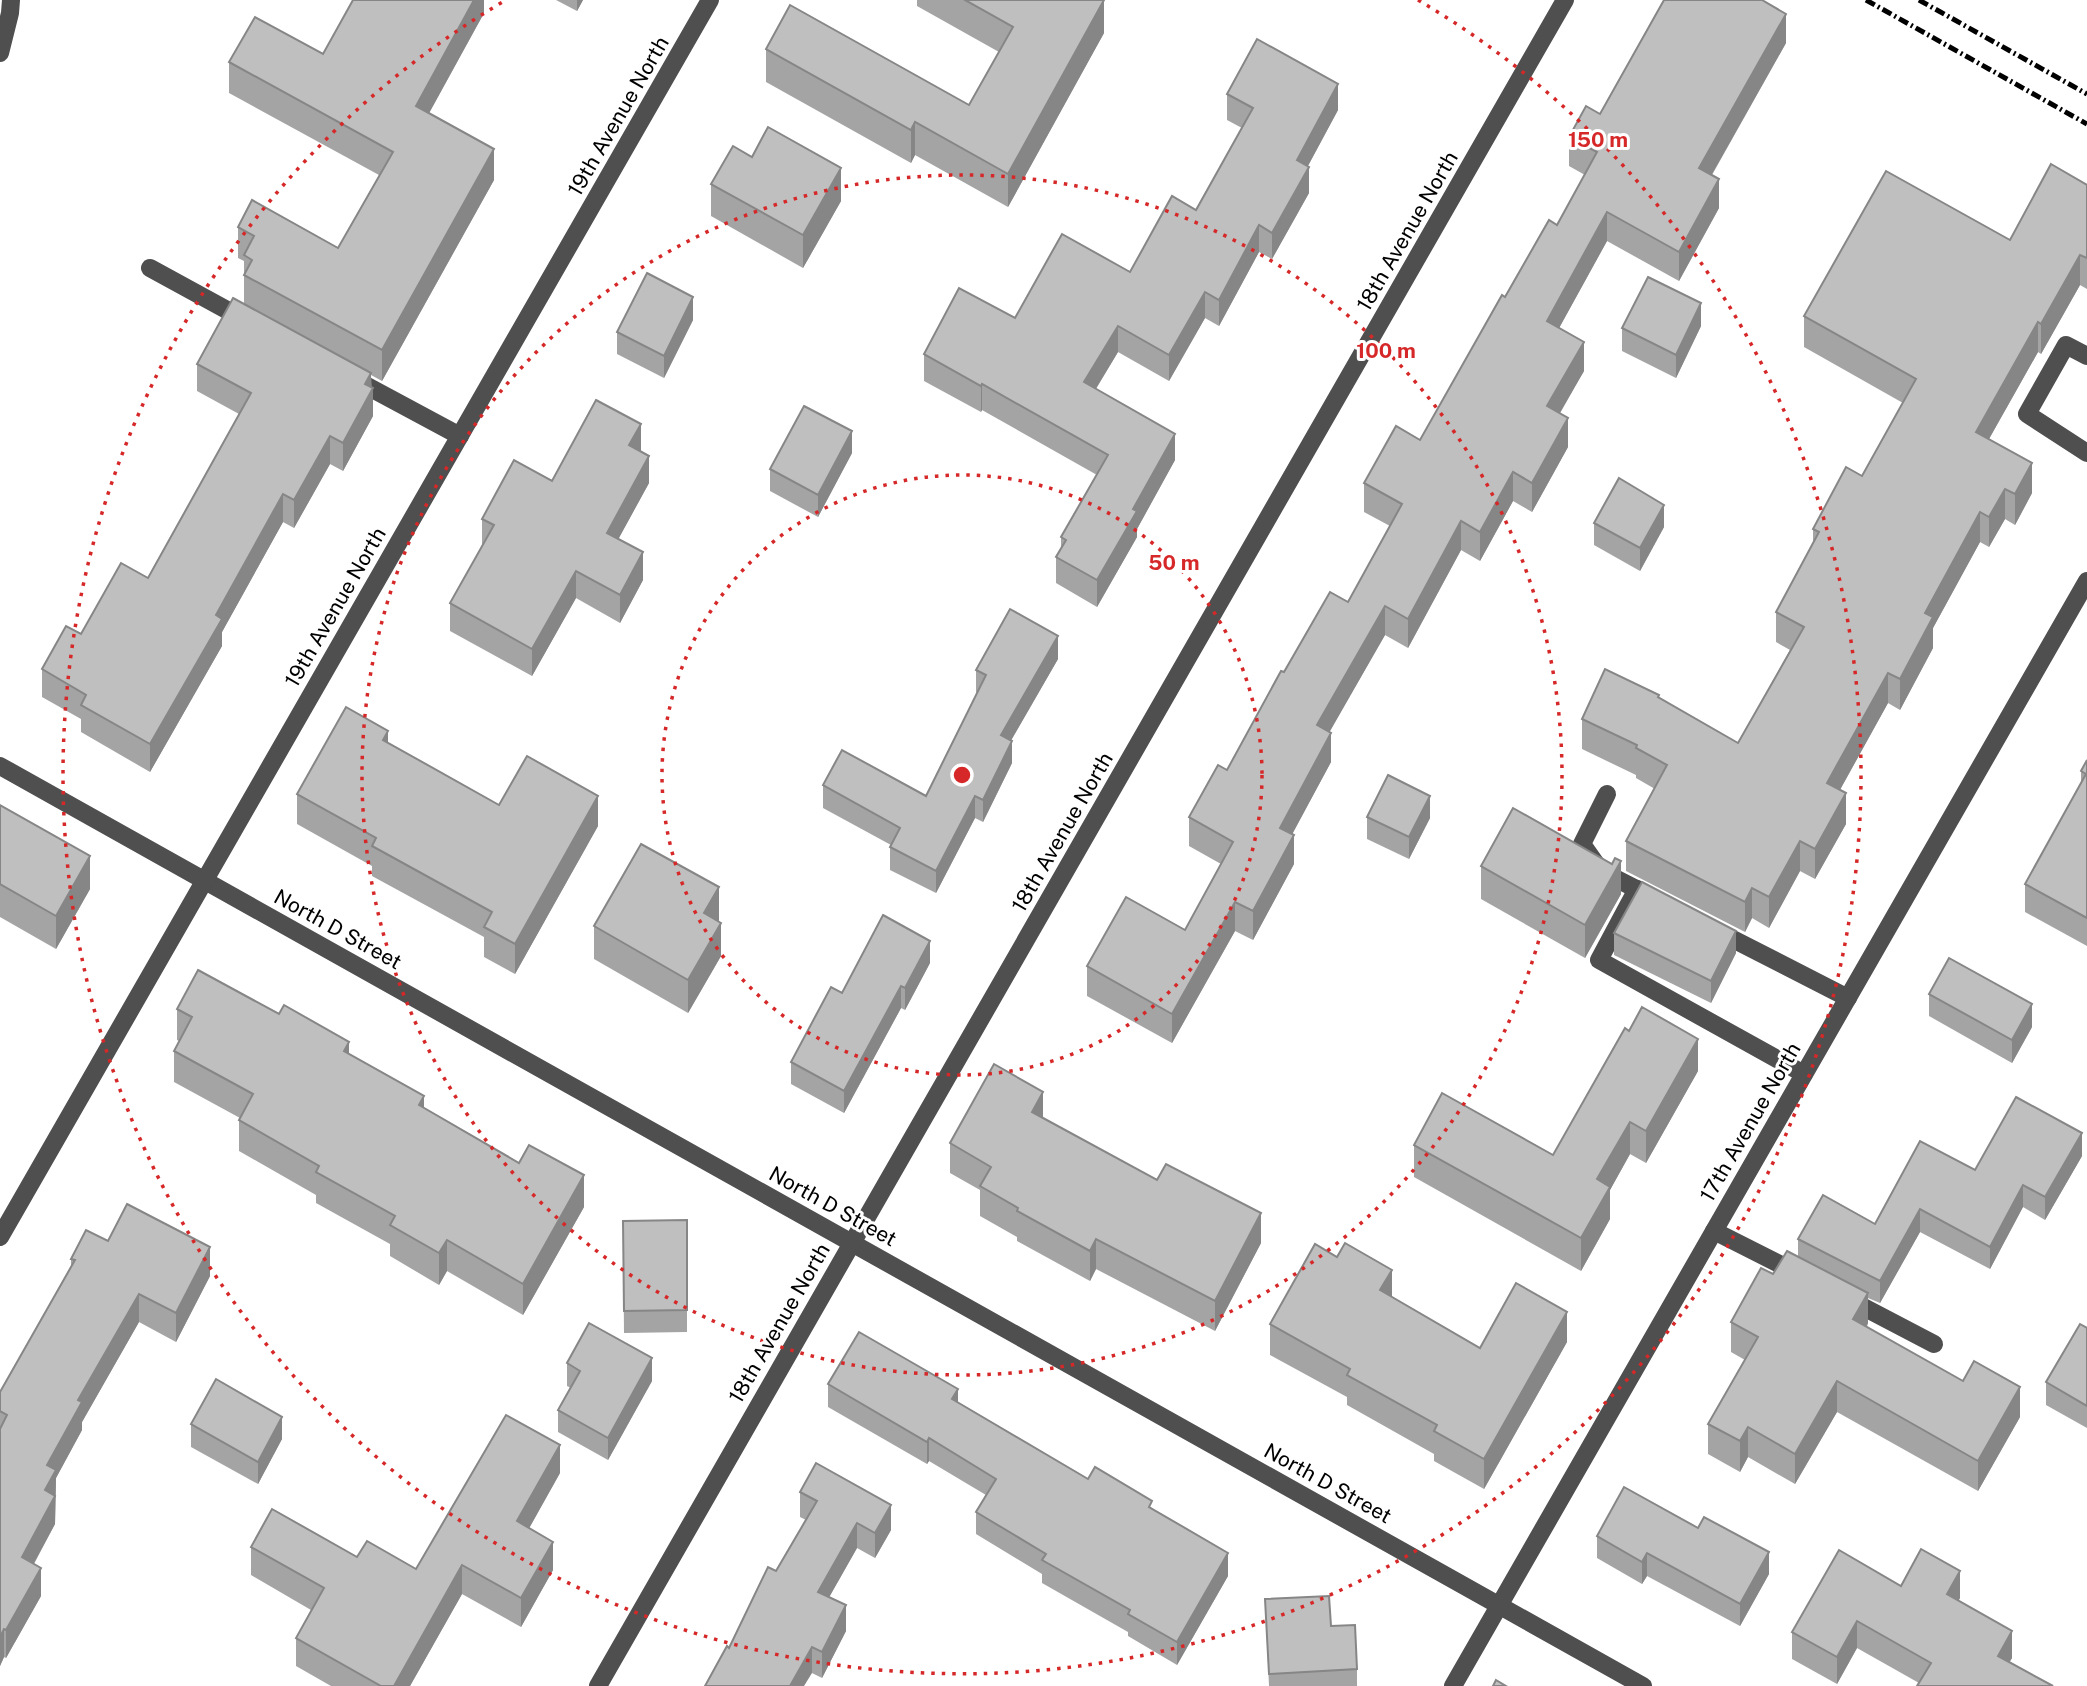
<svg xmlns="http://www.w3.org/2000/svg" width="2087" height="1686" viewBox="0 0 2087 1686" font-family="'Public Sans',sans-serif">
<rect width="100%" height="100%" fill="#fff"/>
<g fill="none" stroke-linecap="round" stroke-linejoin="round">
<g stroke="#4f4f4f" stroke-width="18">
<path d="M 0,53 L 10,13 L 11,0"/>
<path d="M 150,268 L 247,321"/>
<path d="M 2087,356 L 2066,345 L 2027,414 L 2087,453"/>
<path d="M 352,378 L 460,436"/>
<path d="M 0,766 L 1643,1686"/>
<path d="M 1607,794 L 1582,844 L 1601,871 L 1656,899"/>
<path d="M 1637,889 L 1599,960 L 1804,1074"/>
<path d="M 1715,930 L 1848,998"/>
<path d="M 1714,1231 L 1801,1275"/>
<path d="M 0,1237 L 710,0"/>
<path d="M 1848,1299 L 1934,1344"/>
<path d="M 598,1686 L 1565,0"/>
<path d="M 1453,1686 L 2087,581"/>
</g>
<g stroke="#000" stroke-width="5" stroke-dasharray="10 3.5 2 3.5" stroke-linecap="butt">
<path d="M 1866,0 L 2087,124"/>
<path d="M 1919,0 L 2087,94"/>
</g>
</g>
<g fill="#a4a4a4">
<path d="M 484,0 L 484,13 L 429,113 L 494,180 L 382,381 L 371,375 L 373,416 L 343,471 L 330,464 L 294,528 L 283,522 L 222,632 L 222,646 L 150,772 L 81,732 L 81,719 L 42,697 L 42,669 L 148,578 L 239,414 L 197,391 L 197,364 L 244,304 L 244,261 L 238,258 L 238,227 L 338,248 L 379,175 L 229,93 L 229,62 L 323,54 Z"/>
<path d="M 556,0 L 583,0 L 577,11 Z"/>
<path d="M 917,0 L 1104,0 L 1104,33 L 1008,207 L 915,155 L 911,163 L 766,82 L 766,49 L 969,105 L 999,52 L 917,6 Z"/>
<path d="M 1786,43 L 1712,175 L 1719,208 L 1679,281 L 1607,241 L 1559,328 L 1584,371 L 1559,413 L 1568,447 L 1532,512 L 1513,501 L 1480,561 L 1461,550 L 1408,648 L 1385,635 L 1329,732 L 1331,762 L 1292,834 L 1294,864 L 1253,940 L 1235,931 L 1172,1043 L 1087,996 L 1087,966 L 1185,930 L 1221,864 L 1189,846 L 1189,817 L 1227,770 L 1284,672 L 1348,602 L 1390,526 L 1364,512 L 1364,483 L 1420,440 L 1505,297 L 1557,225 L 1585,175 L 1569,166 L 1569,137 L 1600,114 Z"/>
<path d="M 1227,94 L 1338,110 L 1308,166 L 1309,193 L 1272,259 L 1259,252 L 1219,326 L 1205,318 L 1169,381 L 1118,352 L 1096,389 L 1175,460 L 1137,529 L 1137,537 L 1097,607 L 1056,583 L 1056,557 L 1061,549 L 1061,537 L 1097,475 L 982,410 L 981,412 L 924,381 L 924,354 L 1130,272 L 1196,210 L 1242,128 L 1227,120 Z"/>
<path d="M 752,157 L 841,201 L 803,268 L 711,216 L 711,184 Z"/>
<path d="M 2087,185 L 2087,289 L 2080,285 L 2041,354 L 2038,352 L 1989,439 L 2032,493 L 2015,525 L 2005,519 L 1989,547 L 1980,542 L 1933,628 L 1933,648 L 1900,710 L 1888,703 L 1840,790 L 1846,824 L 1815,879 L 1800,871 L 1769,928 L 1752,918 L 1745,932 L 1626,871 L 1626,841 L 1655,789 L 1636,778 L 1636,775 L 1582,749 L 1582,719 L 1659,698 L 1738,743 L 1790,650 L 1776,642 L 1776,612 L 1813,544 L 1813,529 L 1862,476 L 1903,403 L 1804,347 L 1804,316 L 2010,240 Z"/>
<path d="M 693,320 L 664,378 L 617,354 L 617,332 Z"/>
<path d="M 1701,326 L 1676,378 L 1622,351 L 1622,328 Z"/>
<path d="M 641,452 L 649,483 L 618,539 L 643,580 L 620,623 L 576,598 L 532,676 L 450,631 L 450,603 L 482,546 L 482,519 L 552,481 Z"/>
<path d="M 852,453 L 818,517 L 770,491 L 770,469 Z"/>
<path d="M 1594,523 L 1664,527 L 1640,571 L 1594,545 Z"/>
<path d="M 1058,659 L 1011,740 L 1012,763 L 983,822 L 975,818 L 936,893 L 890,870 L 890,847 L 891,845 L 823,808 L 823,785 L 926,796 L 977,693 L 976,692 L 976,670 Z"/>
<path d="M 388,743 L 499,805 L 598,826 L 515,974 L 484,957 L 484,937 L 372,876 L 372,866 L 297,824 L 297,794 Z"/>
<path d="M 2087,760 L 2087,946 L 2025,912 L 2025,884 L 2081,783 L 2081,771 Z"/>
<path d="M 0,805 L 90,889 L 56,949 L 0,917 Z"/>
<path d="M 1367,817 L 1430,818 L 1409,859 L 1367,839 Z"/>
<path d="M 1481,866 L 1621,894 L 1585,958 L 1481,899 Z"/>
<path d="M 719,920 L 721,956 L 688,1013 L 594,959 L 594,926 Z"/>
<path d="M 1614,933 L 1736,953 L 1711,1003 L 1614,955 Z"/>
<path d="M 930,963 L 905,1010 L 901,1008 L 844,1113 L 791,1084 L 791,1062 L 842,993 Z"/>
<path d="M 1929,994 L 2032,1027 L 2012,1063 L 1929,1016 Z"/>
<path d="M 177,1009 L 349,1054 L 424,1108 L 584,1207 L 523,1315 L 447,1271 L 439,1285 L 390,1256 L 390,1244 L 316,1203 L 316,1195 L 239,1151 L 239,1120 L 240,1118 L 174,1082 L 174,1051 L 179,1041 L 177,1040 Z"/>
<path d="M 1698,1071 L 1646,1163 L 1630,1154 L 1610,1190 L 1610,1219 L 1581,1271 L 1414,1177 L 1414,1145 L 1553,1155 Z"/>
<path d="M 1043,1118 L 1261,1243 L 1215,1331 L 1096,1269 L 1090,1281 L 1017,1241 L 1017,1237 L 980,1216 L 980,1190 L 950,1173 L 950,1143 Z"/>
<path d="M 2082,1156 L 2045,1220 L 2023,1207 L 1990,1269 L 1920,1232 L 1880,1303 L 1868,1298 L 1868,1323 L 1867,1327 L 2020,1417 L 1978,1491 L 1837,1412 L 1795,1484 L 1748,1457 L 1740,1472 L 1708,1454 L 1708,1424 L 1745,1360 L 1731,1352 L 1731,1322 L 1773,1274 L 1798,1257 L 1798,1239 L 1875,1224 L 1975,1170 Z"/>
<path d="M 687,1220 L 687,1332 L 624,1333 L 623,1221 Z"/>
<path d="M 108,1241 L 210,1276 L 176,1342 L 139,1322 L 82,1422 L 82,1430 L 56,1478 L 55,1524 L 34,1564 L 41,1596 L 6,1658 L 4,1657 L 0,1666 L 0,1392 L 71,1266 L 71,1259 Z"/>
<path d="M 1392,1297 L 1480,1348 L 1567,1342 L 1484,1489 L 1434,1461 L 1434,1454 L 1347,1405 L 1347,1397 L 1270,1355 L 1270,1324 Z"/>
<path d="M 2087,1328 L 2087,1428 L 2046,1405 L 2046,1382 Z"/>
<path d="M 567,1363 L 652,1381 L 608,1460 L 558,1432 L 558,1410 L 571,1388 L 567,1386 Z"/>
<path d="M 828,1384 L 958,1402 L 1088,1479 L 1152,1508 L 1228,1576 L 1177,1665 L 1128,1636 L 1128,1632 L 1042,1583 L 1042,1574 L 976,1534 L 976,1512 L 986,1495 L 929,1461 L 927,1464 L 828,1407 Z"/>
<path d="M 191,1424 L 282,1439 L 258,1484 L 191,1447 Z"/>
<path d="M 560,1473 L 529,1528 L 553,1570 L 521,1627 L 462,1594 L 410,1686 L 331,1686 L 296,1666 L 296,1638 L 311,1610 L 251,1575 L 251,1547 L 357,1557 L 416,1569 Z"/>
<path d="M 800,1492 L 891,1530 L 875,1558 L 857,1548 L 829,1597 L 846,1631 L 822,1678 L 812,1673 L 776,1571 L 806,1520 L 800,1517 Z"/>
<path d="M 1597,1536 L 1769,1574 L 1740,1626 L 1647,1576 L 1642,1584 L 1597,1558 Z"/>
<path d="M 1901,1586 L 1960,1598 L 1958,1601 L 2012,1658 L 2009,1662 L 1919,1683 L 1857,1648 L 1837,1684 L 1792,1659 L 1792,1632 Z"/>
<path d="M 1265,1599 L 1331,1626 L 1357,1669 L 1357,1686 L 1269,1686 Z"/>
</g>
<g fill="#868686">
<path d="M 474,0 L 484,0 L 484,13 L 416,137 L 416,106 Z"/>
<path d="M 577,0 L 583,0 L 577,11 Z"/>
<path d="M 1104,0 L 1104,33 L 1008,207 L 1008,174 Z"/>
<path d="M 1786,14 L 1786,43 L 1699,197 L 1699,168 Z"/>
<path d="M 1338,84 L 1338,110 L 1297,186 L 1297,160 Z"/>
<path d="M 915,122 L 915,155 L 911,163 L 911,130 Z"/>
<path d="M 494,149 L 494,180 L 382,381 L 382,350 Z"/>
<path d="M 1309,167 L 1309,193 L 1272,259 L 1272,233 Z"/>
<path d="M 841,168 L 841,201 L 803,268 L 803,235 Z"/>
<path d="M 1719,179 L 1719,208 L 1679,281 L 1679,252 Z"/>
<path d="M 1607,212 L 1607,241 L 1547,350 L 1547,321 Z"/>
<path d="M 1259,225 L 1259,252 L 1219,326 L 1219,300 Z"/>
<path d="M 2080,255 L 2080,285 L 2041,354 L 2041,324 Z"/>
<path d="M 1205,292 L 1205,318 L 1169,381 L 1169,355 Z"/>
<path d="M 693,297 L 693,320 L 664,378 L 664,356 Z"/>
<path d="M 1701,303 L 1701,326 L 1676,378 L 1676,355 Z"/>
<path d="M 2038,322 L 2038,352 L 1976,462 L 1976,432 Z"/>
<path d="M 1118,326 L 1118,352 L 1084,408 L 1084,382 Z"/>
<path d="M 1584,342 L 1584,371 L 1547,436 L 1547,406 Z"/>
<path d="M 371,373 L 371,392 L 373,388 L 373,416 L 343,471 L 343,443 L 365,384 Z"/>
<path d="M 982,384 L 982,410 L 981,412 L 981,386 Z"/>
<path d="M 1568,418 L 1568,447 L 1532,512 L 1532,483 Z"/>
<path d="M 641,424 L 641,452 L 629,445 Z"/>
<path d="M 852,431 L 852,453 L 818,517 L 818,495 Z"/>
<path d="M 1175,434 L 1175,460 L 1137,529 L 1137,537 L 1097,607 L 1097,580 L 1133,509 Z"/>
<path d="M 330,436 L 330,464 L 294,528 L 294,500 Z"/>
<path d="M 649,456 L 649,483 L 607,560 L 607,533 Z"/>
<path d="M 2032,463 L 2032,493 L 2015,525 L 2015,494 Z"/>
<path d="M 1513,472 L 1513,501 L 1480,561 L 1480,532 Z"/>
<path d="M 2005,489 L 2005,519 L 1989,547 L 1989,517 Z"/>
<path d="M 283,494 L 283,522 L 222,632 L 222,646 L 150,772 L 150,744 L 216,615 Z"/>
<path d="M 1664,505 L 1664,527 L 1640,571 L 1640,548 Z"/>
<path d="M 1980,512 L 1980,542 L 1933,628 L 1933,648 L 1900,710 L 1900,679 L 1925,613 Z"/>
<path d="M 1461,521 L 1461,550 L 1408,648 L 1408,619 Z"/>
<path d="M 643,552 L 643,580 L 620,623 L 620,595 Z"/>
<path d="M 576,571 L 576,598 L 532,676 L 532,649 Z"/>
<path d="M 1385,606 L 1385,635 L 1317,754 L 1317,725 Z"/>
<path d="M 1058,636 L 1058,659 L 1001,758 L 1001,735 Z"/>
<path d="M 1888,673 L 1888,703 L 1827,813 L 1827,783 Z"/>
<path d="M 388,731 L 388,761 L 383,740 Z"/>
<path d="M 1331,733 L 1331,762 L 1280,857 L 1280,828 Z"/>
<path d="M 1012,741 L 1012,763 L 983,822 L 983,800 Z"/>
<path d="M 1846,793 L 1846,824 L 1815,879 L 1815,849 Z"/>
<path d="M 598,796 L 598,826 L 515,974 L 515,944 Z"/>
<path d="M 975,796 L 975,818 L 936,893 L 936,871 Z"/>
<path d="M 1430,796 L 1430,818 L 1409,859 L 1409,837 Z"/>
<path d="M 1294,835 L 1294,864 L 1253,940 L 1253,911 Z"/>
<path d="M 1800,841 L 1800,871 L 1769,928 L 1769,897 Z"/>
<path d="M 90,856 L 90,889 L 56,949 L 56,916 Z"/>
<path d="M 1621,861 L 1621,894 L 1585,958 L 1585,925 Z"/>
<path d="M 719,887 L 719,920 L 704,946 L 704,913 Z"/>
<path d="M 1752,888 L 1752,918 L 1745,932 L 1745,902 Z"/>
<path d="M 1235,902 L 1235,931 L 1172,1043 L 1172,1014 Z"/>
<path d="M 721,923 L 721,956 L 688,1013 L 688,980 Z"/>
<path d="M 1736,931 L 1736,953 L 1711,1003 L 1711,981 Z"/>
<path d="M 930,941 L 930,963 L 905,1010 L 905,988 Z"/>
<path d="M 901,986 L 901,1008 L 844,1113 L 844,1091 Z"/>
<path d="M 2032,1004 L 2032,1027 L 2012,1063 L 2012,1040 Z"/>
<path d="M 1698,1039 L 1698,1071 L 1646,1163 L 1646,1131 Z"/>
<path d="M 349,1042 L 349,1073 L 344,1051 Z"/>
<path d="M 1043,1092 L 1043,1122 L 1032,1112 Z"/>
<path d="M 424,1096 L 424,1128 L 419,1105 Z"/>
<path d="M 1630,1122 L 1630,1154 L 1610,1190 L 1610,1219 L 1581,1271 L 1581,1238 L 1597,1179 Z"/>
<path d="M 2082,1133 L 2082,1156 L 2045,1220 L 2045,1197 Z"/>
<path d="M 584,1175 L 584,1207 L 523,1315 L 523,1284 Z"/>
<path d="M 2023,1185 L 2023,1207 L 1990,1269 L 1990,1247 Z"/>
<path d="M 1920,1209 L 1920,1232 L 1880,1303 L 1880,1281 Z"/>
<path d="M 1261,1213 L 1261,1243 L 1215,1331 L 1215,1301 Z"/>
<path d="M 1096,1239 L 1096,1269 L 1090,1281 L 1090,1251 Z"/>
<path d="M 447,1240 L 447,1271 L 439,1285 L 439,1253 Z"/>
<path d="M 210,1247 L 210,1276 L 176,1342 L 176,1313 Z"/>
<path d="M 1392,1270 L 1392,1300 L 1380,1290 Z"/>
<path d="M 1868,1293 L 1868,1323 L 1853,1350 L 1853,1319 Z"/>
<path d="M 139,1294 L 139,1322 L 82,1422 L 82,1430 L 56,1478 L 55,1524 L 22,1585 L 22,1557 L 45,1490 L 47,1465 L 78,1400 Z"/>
<path d="M 1567,1312 L 1567,1342 L 1484,1489 L 1484,1459 Z"/>
<path d="M 652,1358 L 652,1381 L 608,1460 L 608,1438 Z"/>
<path d="M 1837,1381 L 1837,1412 L 1795,1484 L 1795,1454 Z"/>
<path d="M 2020,1387 L 2020,1417 L 1978,1491 L 1978,1461 Z"/>
<path d="M 958,1389 L 958,1412 L 952,1399 Z"/>
<path d="M 282,1417 L 282,1439 L 258,1484 L 258,1462 Z"/>
<path d="M 1748,1427 L 1748,1457 L 1740,1472 L 1740,1441 Z"/>
<path d="M 929,1438 L 929,1461 L 927,1464 L 927,1442 Z"/>
<path d="M 560,1445 L 560,1473 L 517,1550 L 517,1521 Z"/>
<path d="M 891,1505 L 891,1530 L 875,1558 L 875,1533 Z"/>
<path d="M 857,1523 L 857,1548 L 818,1617 L 818,1592 Z"/>
<path d="M 553,1542 L 553,1570 L 521,1627 L 521,1598 Z"/>
<path d="M 1769,1552 L 1769,1574 L 1740,1626 L 1740,1604 Z"/>
<path d="M 1228,1553 L 1228,1576 L 1177,1665 L 1177,1642 Z"/>
<path d="M 1647,1553 L 1647,1576 L 1642,1584 L 1642,1562 Z"/>
<path d="M 462,1565 L 462,1594 L 410,1686 L 394,1686 Z"/>
<path d="M 41,1568 L 41,1596 L 6,1658 L 6,1630 Z"/>
<path d="M 1960,1571 L 1960,1598 L 1947,1621 L 1947,1594 Z"/>
<path d="M 846,1605 L 846,1631 L 822,1678 L 822,1652 Z"/>
<path d="M 1857,1621 L 1857,1648 L 1837,1684 L 1837,1657 Z"/>
<path d="M 4,1629 L 4,1657 L 0,1666 L 0,1637 Z"/>
<path d="M 2012,1631 L 2012,1658 L 1998,1682 L 1998,1656 Z"/>
<path d="M 812,1647 L 812,1673 L 804,1686 L 790,1686 Z"/>
</g>
<g fill="#bfbfbf" stroke="#868686" stroke-width="2">
<path d="M 353,0 L 474,0 L 416,106 L 494,149 L 382,350 L 244,275 L 252,260 L 244,255 L 254,236 L 238,227 L 252,200 L 338,248 L 393,152 L 229,62 L 255,17 L 323,54 Z"/>
<path d="M 965,0 L 1104,0 L 1008,174 L 915,122 L 911,130 L 766,49 L 790,5 L 969,105 L 1013,27 Z"/>
<path d="M 1664,0 L 1762,0 L 1786,14 L 1699,168 L 1719,179 L 1679,252 L 1607,212 L 1547,321 L 1584,342 L 1547,406 L 1568,418 L 1532,483 L 1513,472 L 1480,532 L 1461,521 L 1408,619 L 1385,606 L 1317,725 L 1331,733 L 1280,828 L 1294,835 L 1253,911 L 1235,902 L 1172,1014 L 1087,966 L 1126,897 L 1185,930 L 1233,842 L 1189,817 L 1218,765 L 1227,770 L 1281,671 L 1284,672 L 1330,592 L 1348,602 L 1402,504 L 1364,483 L 1396,426 L 1420,440 L 1502,295 L 1505,297 L 1549,220 L 1557,225 L 1597,152 L 1569,137 L 1586,106 L 1600,114 Z"/>
<path d="M 1257,39 L 1338,84 L 1297,160 L 1309,167 L 1272,233 L 1259,225 L 1219,300 L 1205,292 L 1169,355 L 1118,326 L 1084,382 L 1175,434 L 1133,509 L 1137,511 L 1097,580 L 1056,557 L 1066,540 L 1061,537 L 1108,455 L 982,384 L 981,386 L 924,354 L 959,288 L 1015,318 L 1062,234 L 1130,272 L 1172,196 L 1196,210 L 1253,108 L 1227,94 Z"/>
<path d="M 768,127 L 841,168 L 803,235 L 711,184 L 733,146 L 752,157 Z"/>
<path d="M 2051,164 L 2087,185 L 2087,258 L 2080,255 L 2041,324 L 2038,322 L 1976,432 L 2032,463 L 2015,494 L 2005,489 L 1989,517 L 1980,512 L 1925,613 L 1933,617 L 1900,679 L 1888,673 L 1827,783 L 1846,793 L 1815,849 L 1800,841 L 1769,897 L 1752,888 L 1745,902 L 1626,841 L 1667,765 L 1636,748 L 1637,745 L 1582,719 L 1605,669 L 1659,695 L 1658,697 L 1738,743 L 1804,627 L 1776,612 L 1819,532 L 1813,529 L 1846,467 L 1862,476 L 1916,379 L 1804,316 L 1886,171 L 2010,240 Z"/>
<path d="M 647,273 L 693,297 L 664,356 L 617,332 Z"/>
<path d="M 1648,277 L 1701,303 L 1676,355 L 1622,328 Z"/>
<path d="M 233,298 L 371,373 L 365,384 L 373,388 L 343,443 L 330,436 L 294,500 L 283,494 L 216,615 L 222,619 L 150,744 L 81,705 L 86,695 L 42,669 L 66,626 L 81,634 L 121,563 L 148,578 L 251,393 L 197,364 Z"/>
<path d="M 596,400 L 641,424 L 629,445 L 649,456 L 607,533 L 643,552 L 620,595 L 576,571 L 532,649 L 450,603 L 494,525 L 482,519 L 514,460 L 552,481 Z"/>
<path d="M 804,406 L 852,431 L 818,495 L 770,469 Z"/>
<path d="M 1619,478 L 1664,505 L 1640,548 L 1594,523 Z"/>
<path d="M 1010,609 L 1058,636 L 1001,735 L 1012,741 L 983,800 L 975,796 L 936,871 L 890,847 L 900,828 L 823,785 L 842,750 L 926,796 L 986,675 L 976,670 Z"/>
<path d="M 346,707 L 388,731 L 383,740 L 499,805 L 527,756 L 598,796 L 515,944 L 484,927 L 492,912 L 372,846 L 376,838 L 297,794 Z"/>
<path d="M 2087,760 L 2087,918 L 2025,884 L 2086,774 L 2081,771 Z"/>
<path d="M 1388,775 L 1430,796 L 1409,837 L 1367,817 Z"/>
<path d="M 0,805 L 90,856 L 56,916 L 0,884 Z"/>
<path d="M 1513,808 L 1612,864 L 1615,858 L 1621,861 L 1585,925 L 1481,866 Z"/>
<path d="M 641,844 L 719,887 L 704,913 L 721,923 L 688,980 L 594,926 Z"/>
<path d="M 1642,882 L 1736,931 L 1711,981 L 1614,933 Z"/>
<path d="M 883,915 L 930,941 L 905,988 L 901,986 L 844,1091 L 791,1062 L 831,987 L 842,993 Z"/>
<path d="M 1949,958 L 2032,1004 L 2012,1040 L 1929,994 Z"/>
<path d="M 198,970 L 279,1014 L 284,1005 L 349,1042 L 344,1051 L 424,1096 L 419,1105 L 519,1163 L 529,1145 L 584,1175 L 523,1284 L 447,1240 L 439,1253 L 390,1225 L 395,1216 L 316,1172 L 319,1166 L 239,1120 L 253,1094 L 174,1051 L 192,1017 L 177,1009 Z"/>
<path d="M 1642,1007 L 1698,1039 L 1646,1131 L 1630,1122 L 1597,1179 L 1610,1187 L 1581,1238 L 1414,1145 L 1442,1093 L 1553,1155 L 1625,1028 L 1629,1031 Z"/>
<path d="M 994,1064 L 1043,1092 L 1032,1112 L 1157,1180 L 1166,1164 L 1261,1213 L 1215,1301 L 1096,1239 L 1090,1251 L 1017,1211 L 1018,1208 L 980,1186 L 991,1167 L 950,1143 Z"/>
<path d="M 2016,1097 L 2082,1133 L 2045,1197 L 2023,1185 L 1990,1247 L 1920,1209 L 1880,1281 L 1798,1239 L 1823,1195 L 1875,1224 L 1920,1141 L 1975,1170 Z"/>
<path d="M 127,1204 L 210,1247 L 176,1313 L 139,1294 L 78,1400 L 82,1402 L 47,1465 L 56,1470 L 45,1490 L 55,1496 L 22,1557 L 41,1568 L 6,1630 L 4,1629 L 0,1637 L 0,1429 L 7,1415 L 0,1411 L 0,1392 L 75,1260 L 71,1259 L 86,1230 L 108,1241 Z"/>
<path d="M 687,1220 L 687,1310 L 624,1311 L 623,1221 Z"/>
<path d="M 1345,1243 L 1392,1270 L 1380,1290 L 1480,1348 L 1516,1283 L 1567,1312 L 1484,1459 L 1434,1431 L 1437,1425 L 1347,1375 L 1350,1369 L 1270,1324 L 1315,1244 L 1337,1257 Z"/>
<path d="M 1787,1251 L 1868,1293 L 1853,1319 L 1963,1381 L 1974,1361 L 2020,1387 L 1978,1461 L 1837,1381 L 1795,1454 L 1748,1427 L 1740,1441 L 1708,1424 L 1758,1337 L 1731,1322 L 1761,1268 L 1773,1274 Z"/>
<path d="M 589,1323 L 652,1358 L 608,1438 L 558,1410 L 580,1371 L 567,1363 Z"/>
<path d="M 2080,1324 L 2087,1328 L 2087,1406 L 2046,1382 Z"/>
<path d="M 859,1332 L 958,1389 L 952,1399 L 1088,1479 L 1095,1467 L 1152,1501 L 1149,1507 L 1228,1553 L 1177,1642 L 1128,1614 L 1130,1610 L 1042,1560 L 1046,1554 L 976,1512 L 996,1479 L 929,1438 L 927,1442 L 828,1384 Z"/>
<path d="M 216,1379 L 282,1417 L 258,1462 L 191,1424 Z"/>
<path d="M 506,1415 L 560,1445 L 517,1521 L 553,1542 L 521,1598 L 462,1565 L 394,1686 L 381,1686 L 296,1638 L 324,1588 L 251,1547 L 272,1509 L 357,1557 L 367,1541 L 416,1569 Z"/>
<path d="M 816,1463 L 891,1505 L 875,1533 L 857,1523 L 818,1592 L 846,1605 L 822,1652 L 812,1647 L 790,1686 L 705,1686 L 727,1646 L 729,1648 L 768,1567 L 776,1571 L 817,1501 L 800,1492 Z"/>
<path d="M 1624,1487 L 1698,1528 L 1704,1517 L 1769,1552 L 1740,1604 L 1647,1553 L 1642,1562 L 1597,1536 Z"/>
<path d="M 1921,1549 L 1960,1571 L 1947,1594 L 2012,1631 L 1998,1656 L 2053,1686 L 1917,1686 L 1931,1663 L 1857,1621 L 1837,1657 L 1792,1632 L 1839,1550 L 1901,1586 Z"/>
<path d="M 1329,1596 L 1331,1626 L 1355,1625 L 1357,1669 L 1269,1674 L 1265,1599 Z"/>
<path d="M 1496,1680 L 1506,1686 L 1493,1686 Z"/>
</g>
<g fill="none" stroke="#d62828" stroke-width="3.5" stroke-dasharray="3.5 7">
<circle cx="962" cy="775" r="300"/>
<circle cx="962" cy="775" r="600"/>
<path d="M1418 0A899 899 0 1 1 506 0"/>
</g>
<g text-anchor="middle" dominant-baseline="central" stroke-width="6" stroke-linejoin="round" paint-order="stroke">
<g font-size="21" fill="#000" stroke="#fff">
<text transform="translate(618 116) rotate(-60)">19th Avenue North</text>
<text transform="translate(1407 231) rotate(-60)">18th Avenue North</text>
<text transform="translate(335 607) rotate(-60)">19th Avenue North</text>
<text transform="translate(1062 832) rotate(-60)">18th Avenue North</text>
<text transform="translate(338 929) rotate(29)">North D Street</text>
<text transform="translate(1750 1122) rotate(-60)">17th Avenue North</text>
<text transform="translate(833 1206) rotate(29)">North D Street</text>
<text transform="translate(779 1323) rotate(-60)">18th Avenue North</text>
<text transform="translate(1328 1483) rotate(29)">North D Street</text>
</g>
</g>
<circle cx="962" cy="775" r="10" fill="#d62828" stroke="#fff" stroke-width="3.5"/>
<g font-size="21" text-anchor="middle" font-weight="bold" fill="#d62828" stroke="#fff" stroke-width="6" stroke-linejoin="round" paint-order="stroke">
<text x="1598" y="147">150 m</text>
<text x="1386" y="358">100 m</text>
<text x="1174" y="570">50 m</text>
</g>
</svg>
